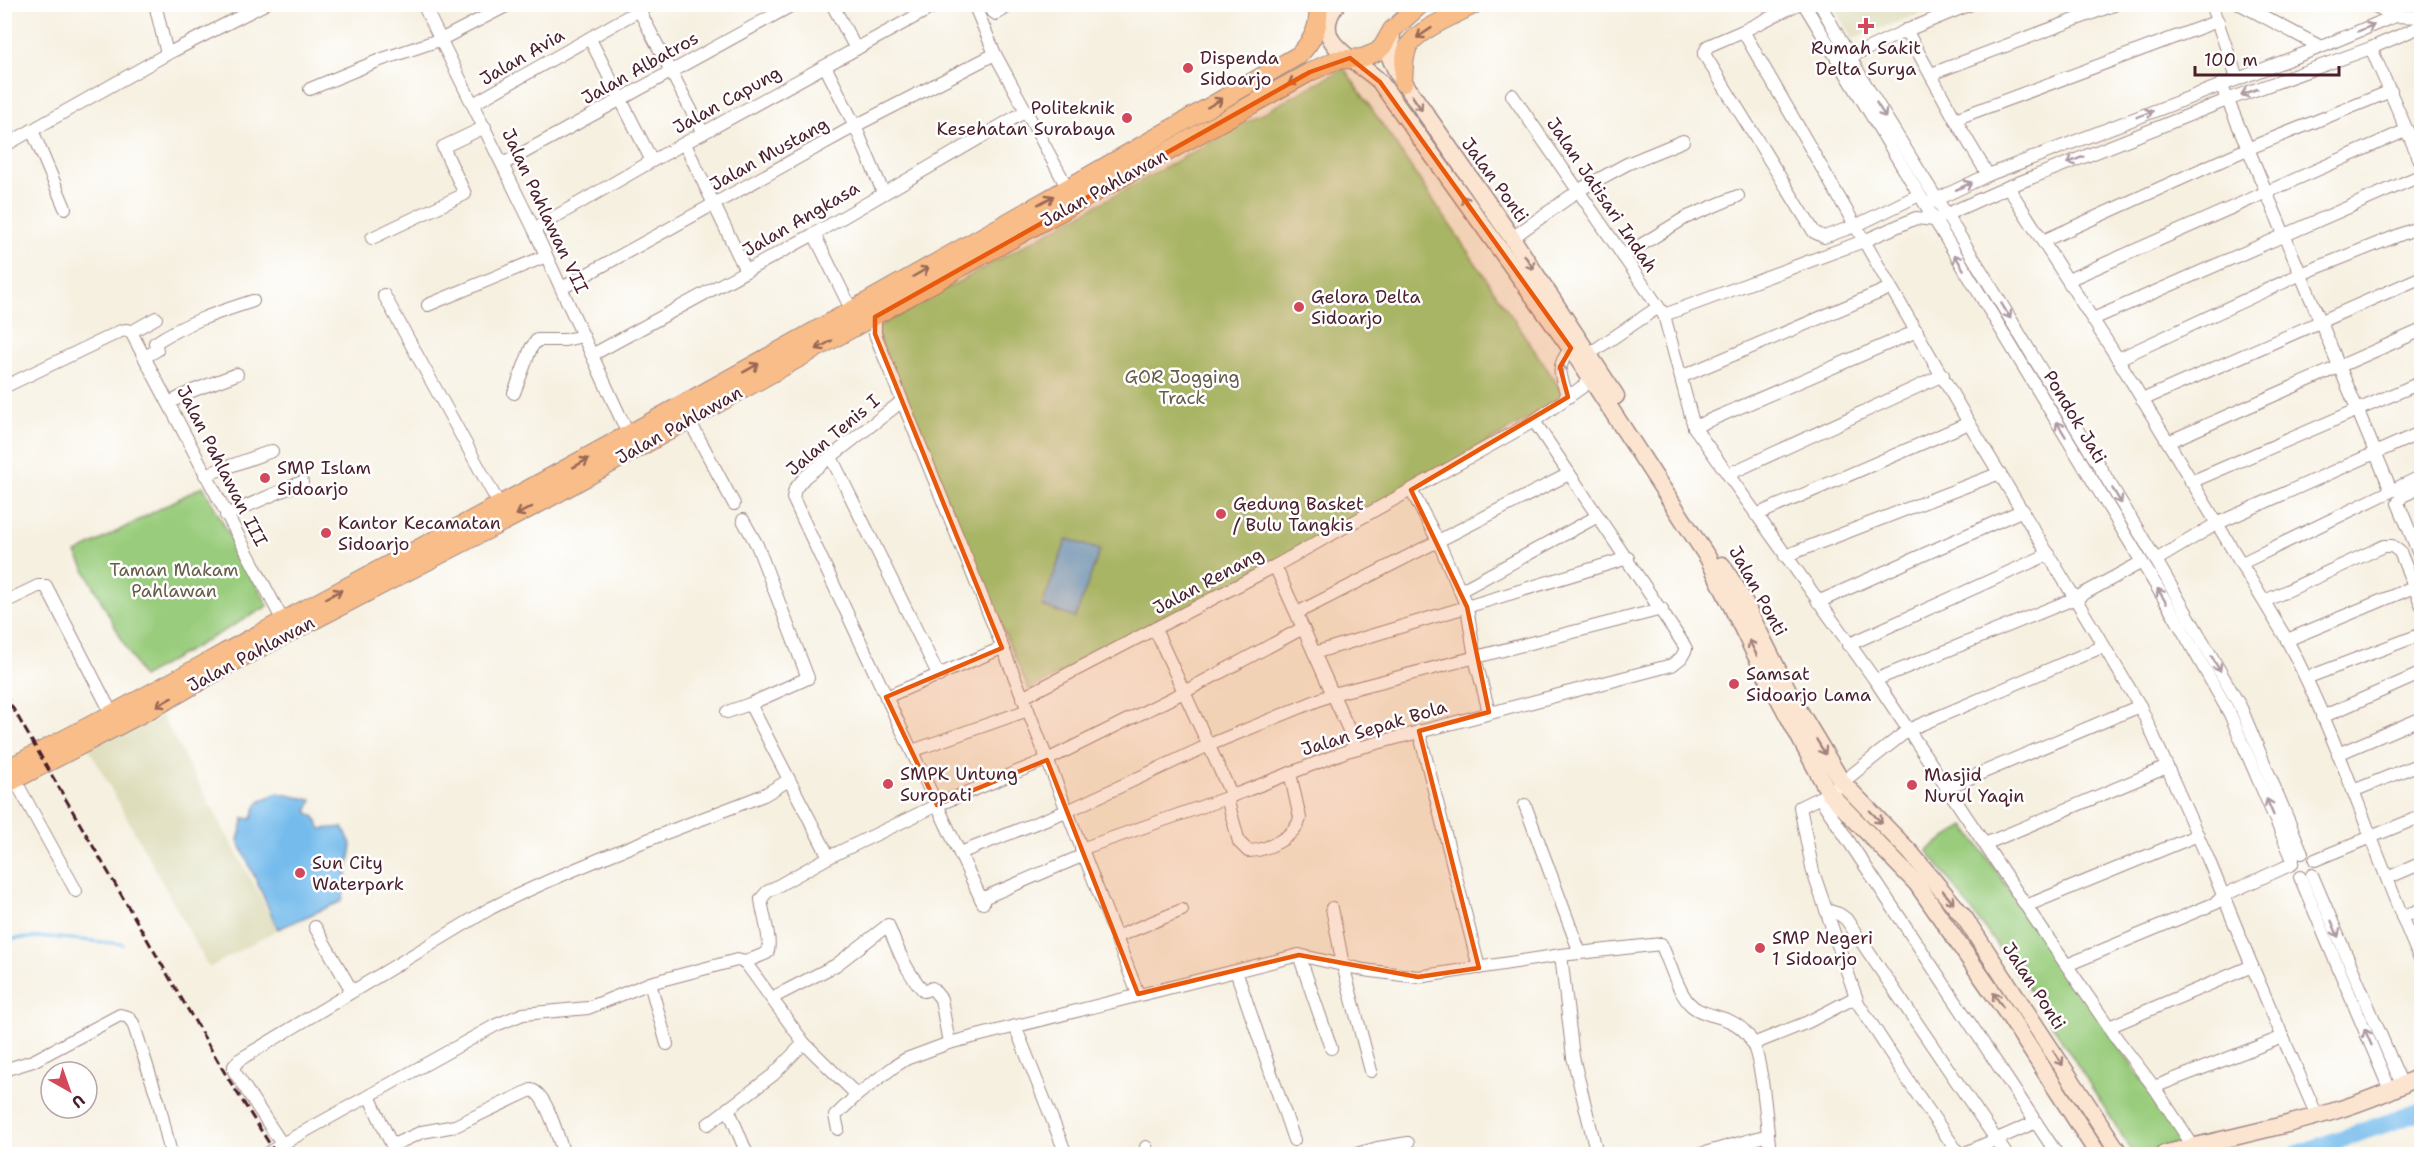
<svg xmlns="http://www.w3.org/2000/svg" width="2426" height="1159" viewBox="0 0 2426 1159" font-family="'Shantell Sans',sans-serif">
<rect width="100%" height="100%" fill="#fff"/>
<filter id="ink" filterUnits="userSpaceOnUse"><feTurbulence type="fractalNoise" baseFrequency=".0167" numOctaves="2"/><feDisplacementMap in="SourceGraphic" scale="12" xChannelSelector="R" yChannelSelector="G"/><feConvolveMatrix kernelMatrix="1 2 1 2 8 2 1 2 1" color-interpolation-filters="sRGB"/></filter>
<filter id="wash" filterUnits="userSpaceOnUse"><feTurbulence type="fractalNoise" baseFrequency=".008" numOctaves="4" result="noise"/><feDisplacementMap in="SourceGraphic" scale="24" xChannelSelector="R" yChannelSelector="G"/><feGaussianBlur stdDeviation="1.35" result="paint"/><feColorMatrix in="noise" values="0 0 0 0 0 0 0 0 0 0 0 0 0 0 0 0 0 1.4 0 .05"/><feComposite in="paint" operator="in"/></filter>
<g filter="url(#wash)">
<rect width="100%" height="100%" fill="#f6f0e0"/>
<g fill="#deddbb">
<path d="M 1832,5 L 1944,5 L 1852,39 Z"/>
<path d="M 157,707 L 278,929 L 209,968 L 87,745 Z"/>
</g>
<g fill="#99cc7c" stroke="#727654" stroke-width="1.5">
<path d="M 1344,68 L 1566,397 L 1275,566 L 1029,690 L 905,403 L 875,328 Z"/>
<path d="M 203,486 L 268,606 L 142,677 L 76,553 Z"/>
<path d="M 1965,826 L 2186,1143 L 2133,1153 L 2034,996 L 1927,850 Z"/>
</g>
<g fill="#75bbec" stroke="#606d8c" stroke-width="1.5">
<path d="M 1067,539 L 1100,550 L 1075,618 L 1042,606 Z"/>
<path d="M 278,793 L 312,800 L 307,812 L 315,817 L 321,829 L 343,827 L 352,846 L 342,901 L 278,929 L 238,840 L 244,818 L 252,819 C 256,801 261,800 278,793 Z"/>
</g>
<g fill="none" stroke-linecap="round" stroke-linejoin="round">
<path stroke="#75bbec" stroke-width="3" d="M 4,939 L 50,937 L 123,944"/>
<path stroke="#75bbec" stroke-width="18" d="M 2298,1154 L 2422,1111"/>
</g>
</g>
<g filter="url(#ink)">
<g fill="none" stroke-linecap="round" stroke-linejoin="round">
<defs>
<g id="street">
<path d="M 155,4 L 167,54"/>
<path d="M 423,4 L 534,229 L 629,436"/>
<path d="M 832,4 L 856,49"/>
<path d="M 974,4 L 995,54 L 1067,187"/>
<path d="M 989,4 L 992,11 L 996,14 L 1012,4"/>
<path d="M 1798,4 L 1743,31 L 1969,423 L 2140,706 L 2209,861 L 2252,966 L 2317,1116"/>
<path d="M 1804,4 L 2174,615 L 2230,714 L 2293,860"/>
<path d="M 1820,4 L 1867,87 L 1982,272 L 2156,560 L 2241,708 L 2302,853"/>
<path d="M 2211,4 L 2237,78"/>
<path d="M 2240,4 L 2321,47"/>
<path d="M 2371,4 L 2395,16"/>
<path d="M 639,10 L 703,133"/>
<path d="M 1906,30 L 1955,119"/>
<path d="M 1743,31 L 1708,46 L 1704,54 L 1814,232 L 1824,237 L 1855,226 L 1919,195"/>
<path d="M 590,39 L 652,161"/>
<path d="M 2371,48 L 2422,165"/>
<path d="M 1850,57 L 1905,31 L 1971,4"/>
<path d="M 825,66 L 855,126 L 883,192"/>
<path d="M 1931,74 L 2114,5"/>
<path d="M 2221,84 L 2391,490"/>
<path d="M 310,89 L 380,60 L 442,39 L 510,4"/>
<path d="M 1512,95 L 1664,315 L 1694,427 L 1875,680 L 2026,906 L 2117,1039 L 2154,1087 L 2193,1146"/>
<path d="M 473,104 L 650,4"/>
<path d="M 32,130 L 65,208"/>
<path d="M 685,144 L 746,271"/>
<path d="M 4,146 L 167,54 L 265,4"/>
<path d="M 503,164 L 794,4"/>
<path d="M 1988,175 L 1955,119 L 2218,21"/>
<path d="M 2008,187 L 2118,359 L 2287,640 C 2341,743 2374,856 2422,963"/>
<path d="M 1579,190 L 1627,164 L 1683,141"/>
<path d="M 1931,202 L 1988,175 L 2321,47 L 2395,16 L 2422,17"/>
<path d="M 534,229 L 652,161 L 938,4"/>
<path d="M 814,234 L 852,311"/>
<path d="M 372,238 L 465,194 L 443,147 L 485,127"/>
<path d="M 1512,238 L 1571,196"/>
<path d="M 2043,241 L 2247,149 L 2391,91"/>
<path d="M 1623,256 L 1685,218 L 1738,196"/>
<path d="M 2068,280 L 2407,130"/>
<path d="M 562,288 L 855,126 L 995,54"/>
<path d="M 384,295 L 500,506"/>
<path d="M 428,305 L 546,256"/>
<path d="M 1664,315 L 1864,241 L 1916,218 L 1934,220 L 2008,187 L 2227,100 L 2371,48 L 2422,26"/>
<path d="M 875,317 L 875,334 L 1028,710 L 1138,994"/>
<path d="M 2093,319 L 2422,175"/>
<path d="M 131,332 L 156,318"/>
<path d="M 1589,354 L 1657,308"/>
<path d="M 592,355 L 814,234 L 1026,111"/>
<path d="M 145,357 L 157,350 L 155,343 C 185,323 219,312 253,301"/>
<path d="M 2118,359 L 2301,274 L 2422,226"/>
<path d="M 1681,377 L 1890,288"/>
<path d="M 4,387 L 121,331 L 127,330 L 131,332 L 283,621"/>
<path d="M 514,393 L 531,348 L 537,340 L 565,340 L 583,336"/>
<path d="M 1568,397 C 1560,376 1555,367 1571,348"/>
<path d="M 2142,400 L 2422,277"/>
<path d="M 901,402 L 805,477 L 795,489 L 793,498 L 983,903"/>
<path d="M 169,403 L 192,391 L 237,374"/>
<path d="M 689,420 L 734,504"/>
<path d="M 1694,427 L 1917,331"/>
<path d="M 2168,442 L 2422,330"/>
<path d="M 831,457 L 939,676"/>
<path d="M 1729,474 L 1943,375"/>
<path d="M 205,475 L 272,451"/>
<path d="M 2191,482 L 2422,382"/>
<path d="M 2422,487 L 2402,496 L 2398,503 L 2422,561"/>
<path d="M 1411,490 L 1438,541 L 1467,607 L 1475,658 L 1489,712"/>
<path d="M 226,515 L 302,482"/>
<path d="M 1756,515 L 1969,423"/>
<path d="M 1785,556 L 2000,473"/>
<path d="M 2156,560 L 2216,524 L 2422,432"/>
<path d="M 2242,563 L 2422,476"/>
<path d="M 1275,566 L 1357,748"/>
<path d="M 1460,591 L 1598,516"/>
<path d="M 4,596 L 11,599 L 38,586 L 46,586 L 115,720"/>
<path d="M 2265,601 L 2384,546 L 2392,546 L 2400,552 L 2422,606"/>
<path d="M 1818,602 L 2023,510"/>
<path d="M 1297,613 L 1569,474"/>
<path d="M 1155,629 L 1232,796"/>
<path d="M 2287,640 L 2414,587"/>
<path d="M 1848,645 L 2049,554"/>
<path d="M 1314,653 L 1628,558"/>
<path d="M 2306,678 L 2422,634"/>
<path d="M 1875,680 L 2076,598 L 2142,562"/>
<path d="M 886,697 L 1002,648"/>
<path d="M 1022,698 L 1275,566 L 1534,421 L 1592,380"/>
<path d="M 750,704 L 829,857"/>
<path d="M 727,712 L 750,704 L 808,678 L 757,545 L 743,520"/>
<path d="M 2322,717 L 2422,673"/>
<path d="M 1419,731 L 1479,968"/>
<path d="M 912,751 L 1028,710"/>
<path d="M 2338,754 L 2422,718"/>
<path d="M 15,780 L 76,891"/>
<path d="M 1946,788 L 2140,706"/>
<path d="M 2353,791 L 2422,763"/>
<path d="M 1227,798 L 1239,842 L 1248,851 C 1267,851 1296,836 1300,818 L 1290,773"/>
<path d="M 1820,798 L 2057,1154"/>
<path d="M 1525,805 L 1580,953"/>
<path d="M 1985,844 L 2167,767"/>
<path d="M 1081,849 L 1232,796 L 1347,751 L 1672,665 L 1681,658 L 1686,649 L 1684,645 L 1534,421"/>
<path d="M 960,853 L 1074,808 L 1209,745 L 1333,694 L 1662,609"/>
<path d="M 2315,860 L 2422,816"/>
<path d="M 2312,875 L 2402,1085"/>
<path d="M 2300,877 L 2390,1090"/>
<path d="M 2387,878 L 2422,863"/>
<path d="M 981,899 L 1084,855"/>
<path d="M 2026,906 L 2198,835"/>
<path d="M 1332,908 L 1343,965 L 1371,1071"/>
<path d="M 1826,910 L 1839,914 L 1846,919 L 2006,1154"/>
<path d="M 2402,917 L 2422,909"/>
<path d="M 315,927 L 352,991"/>
<path d="M 1116,937 L 1182,910"/>
<path d="M 1299,955 L 1331,1048"/>
<path d="M 1561,955 L 1573,1057 L 1597,1154"/>
<path d="M 745,962 L 804,1043 L 857,1095"/>
<path d="M 2067,965 L 2216,903 L 2224,895 L 2292,864"/>
<path d="M 1236,971 L 1294,1140"/>
<path d="M 650,983 L 667,1044"/>
<path d="M 772,998 L 836,965 L 888,925 C 897,948 906,972 924,991 L 932,988 L 941,999 L 949,1043"/>
<path d="M 1015,1026 L 1066,1154"/>
<path d="M 2109,1027 L 2252,966"/>
<path d="M 1753,1044 L 1808,1022 L 1856,997"/>
<path d="M 4,1070 L 33,1061 L 120,1015 L 128,1017 L 133,1023 L 159,1103 L 171,1154"/>
<path d="M 2154,1087 L 2283,1037"/>
<path d="M 369,1096 L 396,1154"/>
<path d="M 728,1108 L 747,1154"/>
<path d="M 708,1124 L 773,1075 L 804,1043"/>
<path d="M 838,1129 L 835,1116 L 857,1095 L 895,1066 L 906,1059 L 949,1043 L 1299,955 L 1364,970 L 1418,977 L 1561,955 L 1661,944 C 1669,960 1677,990 1689,1003 C 1704,1020 1735,1012 1751,1040 C 1763,1060 1767,1128 1770,1154"/>
<path d="M 393,1145 L 422,1132 L 455,1126 L 531,1090 C 547,1093 558,1139 564,1154"/>
<path d="M 1146,1147 L 1148,1154"/>
<path d="M 1378,1148 L 1408,1143"/>
<path d="M 267,1154 L 282,1144 L 496,1025 L 523,1014 L 588,1008 L 650,983 L 737,960 L 745,962 L 767,953 C 773,942 762,913 761,899 L 767,892 L 829,857 L 937,805 L 1053,757 L 1184,692 L 1303,628"/>
<path d="M 285,1154 L 282,1144 L 234,1071 L 234,1066 L 239,1060 L 491,908 C 579,864 672,831 764,795 L 789,780"/>
<path d="M 1356,1154 L 1378,1148 L 1380,1153"/>
<path d="M 1701,1154 L 1768,1135"/>
<path d="M 1959,1154 L 1917,1094 L 1858,1003 L 1813,872 L 1800,807 L 1829,793 L 1908,730 L 2104,646"/>
<path d="M 1963,1154 L 2036,1122"/>
</g>
<g id="secondary">
<path d="M 1337,4 C 1306,43 1359,60 1380,82 L 1574,353 L 1708,558 L 1755,654 L 1829,793 L 1917,884 L 2011,1019 L 2098,1154"/>
<path d="M 1392,30 L 1391,60 L 1398,74 L 1512,238 L 1616,396"/>
<path d="M 1722,565 L 1740,594 L 1794,702 L 1842,782 L 1910,852 L 1964,917 L 2120,1154"/>
<path d="M 2164,1154 C 2250,1131 2343,1118 2422,1075"/>
</g>
<g id="primary">
<path d="M 1403,83 C 1404,70 1403,56 1409,45 C 1419,29 1458,14 1475,4"/>
<path d="M 4,770 C 109,718 210,660 313,605 C 645,429 973,244 1299,55 C 1314,39 1320,26 1318,4"/>
<path d="M 4,785 L 162,703 L 233,662 L 547,499 L 1310,72 L 1336,60 L 1362,58 L 1377,52 L 1383,46 L 1392,30 L 1421,4"/>
</g>
</defs>
<use href="#street" stroke="#a08886" stroke-width="14"/>
<use href="#secondary" stroke="#a08886" stroke-width="19"/>
<use href="#primary" stroke="#a08886" stroke-width="20"/>
<use href="#street" stroke="#fff" stroke-width="12"/>
<use href="#secondary" stroke="#fce5d0" stroke-width="16"/>
<use href="#primary" stroke="#f8bd89" stroke-width="18"/>
<path stroke="#4a1f2b" stroke-width="3" stroke-dasharray="9 4.5" stroke-linecap="butt" d="M 4,693 L 226,1075 L 276,1154"/>
</g>
<defs><path id="oneway-shaft" d="M-6 0H5M1.5-3L5.5 0L1.5 3" fill="none" stroke-width="1.6" stroke-linecap="round" stroke-linejoin="round" transform="scale(1.5)"/></defs>
<g stroke="#ae9aa0">
<use href="#oneway-shaft" transform="translate(2366 28) rotate(-23)"/>
<use href="#oneway-shaft" transform="translate(2249 92) rotate(160)"/>
<use href="#oneway-shaft" transform="translate(1881 110) rotate(58)"/>
<use href="#oneway-shaft" transform="translate(2145 114) rotate(-21)"/>
<use href="#oneway-shaft" transform="translate(2075 160) rotate(158)"/>
<use href="#oneway-shaft" transform="translate(1964 186) rotate(-25)"/>
<use href="#oneway-shaft" transform="translate(1959 262) rotate(-121)"/>
<use href="#oneway-shaft" transform="translate(2006 311) rotate(59)"/>
<use href="#oneway-shaft" transform="translate(1562 372) rotate(-92)"/>
<use href="#oneway-shaft" transform="translate(2061 429) rotate(-121)"/>
<use href="#oneway-shaft" transform="translate(2117 496) rotate(59)"/>
<use href="#oneway-shaft" transform="translate(2162 596) rotate(-121)"/>
<use href="#oneway-shaft" transform="translate(2216 664) rotate(60)"/>
<use href="#oneway-shaft" transform="translate(2270 807) rotate(-113)"/>
<use href="#oneway-shaft" transform="translate(2335 929) rotate(67)"/>
<use href="#oneway-shaft" transform="translate(2368 1037) rotate(-113)"/>
</g>
<g stroke="#986655">
<use href="#oneway-shaft" transform="translate(1424 33) rotate(146)"/>
<use href="#oneway-shaft" transform="translate(1296 80) rotate(151)"/>
<use href="#oneway-shaft" transform="translate(1215 103) rotate(-30)"/>
<use href="#oneway-shaft" transform="translate(1046 200) rotate(-29)"/>
<use href="#oneway-shaft" transform="translate(921 272) rotate(-30)"/>
<use href="#oneway-shaft" transform="translate(824 345) rotate(150)"/>
<use href="#oneway-shaft" transform="translate(751 368) rotate(-29)"/>
<use href="#oneway-shaft" transform="translate(581 463) rotate(-29)"/>
<use href="#oneway-shaft" transform="translate(524 511) rotate(153)"/>
<use href="#oneway-shaft" transform="translate(334 594) rotate(-28)"/>
<use href="#oneway-shaft" transform="translate(164 702) rotate(151)"/>
</g>
<g stroke="#a3827e">
<use href="#oneway-shaft" transform="translate(1417 103) rotate(56)"/>
<use href="#oneway-shaft" transform="translate(1467 203) rotate(-125)"/>
<use href="#oneway-shaft" transform="translate(1529 262) rotate(56)"/>
<use href="#oneway-shaft" transform="translate(1753 648) rotate(-117)"/>
<use href="#oneway-shaft" transform="translate(1821 747) rotate(59)"/>
<use href="#oneway-shaft" transform="translate(1876 817) rotate(46)"/>
<use href="#oneway-shaft" transform="translate(1948 897) rotate(50)"/>
<use href="#oneway-shaft" transform="translate(1998 1000) rotate(-125)"/>
<use href="#oneway-shaft" transform="translate(2058 1058) rotate(57)"/>
</g>
</g>
<path fill="#e8590c" fill-opacity="0.2" stroke="#e8590c" stroke-width="4.5" stroke-linejoin="round" d="M 1350,58 L 1380,82 L 1571,348 L 1560,367 L 1568,397 L 1411,490 L 1467,607 L 1489,712 L 1419,731 L 1479,968 L 1418,977 L 1299,955 L 1138,994 L 1047,760 L 937,805 L 886,697 L 1002,648 L 875,334 L 875,317 L 1310,72 Z"/>
<g fill="#d1495b" stroke="#fff" stroke-width="2">
<path d="M1863 17h6v6h6v6h-6v6h-6v-6h-6v-6h6z"/>
<circle cx="1188" cy="68" r="6"/>
<circle cx="1127" cy="118" r="6"/>
<circle cx="1299" cy="307" r="6"/>
<circle cx="265" cy="478" r="6"/>
<circle cx="1221" cy="514" r="6"/>
<circle cx="326" cy="533" r="6"/>
<circle cx="1734" cy="684" r="6"/>
<circle cx="888" cy="784" r="6"/>
<circle cx="1912" cy="785" r="6"/>
<circle cx="300" cy="873" r="6"/>
<circle cx="1760" cy="948" r="6"/>
</g>
<g text-anchor="middle" dominant-baseline="central" stroke-width="5" stroke-linejoin="round" paint-order="stroke">
<g font-size="18" fill="#4a1f2b" stroke="#fff" text-anchor="start">
<text x="1866" y="48" text-anchor="middle">Rumah Sakit<tspan x="1866" dy="21">Delta Surya</tspan></text>
<text x="1200" y="58">Dispenda<tspan x="1200" dy="21">Sidoarjo</tspan></text>
<text x="1115" y="108" text-anchor="end">Politeknik<tspan x="1115" dy="21">Kesehatan Surabaya</tspan></text>
<text x="1311" y="297">Gelora Delta<tspan x="1311" dy="21">Sidoarjo</tspan></text>
<text x="277" y="468">SMP Islam<tspan x="277" dy="21">Sidoarjo</tspan></text>
<text x="1233" y="504">Gedung Basket<tspan x="1233" dy="21">/ Bulu Tangkis</tspan></text>
<text x="338" y="523">Kantor Kecamatan<tspan x="338" dy="21">Sidoarjo</tspan></text>
<text x="1746" y="674">Samsat<tspan x="1746" dy="21">Sidoarjo Lama</tspan></text>
<text x="900" y="774">SMPK Untung<tspan x="900" dy="21">Suropati</tspan></text>
<text x="1924" y="775">Masjid<tspan x="1924" dy="21">Nurul Yaqin</tspan></text>
<text x="312" y="863">Sun City<tspan x="312" dy="21">Waterpark</tspan></text>
<text x="1772" y="938">SMP Negeri<tspan x="1772" dy="21">1 Sidoarjo</tspan></text>
</g>
<g font-size="18" fill="#4a1f2b" stroke="#fff">
<text transform="translate(522 57) rotate(-30)">Jalan Avia</text>
<text transform="translate(640 68) rotate(-29)">Jalan Albatros</text>
<text transform="translate(727 100) rotate(-29)">Jalan Capung</text>
<text transform="translate(769 154) rotate(-29)">Jalan Mustang</text>
<text transform="translate(1495 180) rotate(54)">Jalan Ponti</text>
<text transform="translate(1104 188) rotate(-29)">Jalan Pahlawan</text>
<text transform="translate(1602 195) rotate(56)">Jalan Jatisari Indah</text>
<text transform="translate(545 211) rotate(65)">Jalan Pahlawan VII</text>
<text transform="translate(801 219) rotate(-30)">Jalan Angkasa</text>
<text transform="translate(2075 417) rotate(59)">Pondok Jati</text>
<text transform="translate(679 425) rotate(-29)">Jalan Pahlawan</text>
<text transform="translate(833 435) rotate(-40)">Jalan Tenis I</text>
<text transform="translate(222 466) rotate(63)">Jalan Pahlawan III</text>
<text transform="translate(1208 581) rotate(-28)">Jalan Renang</text>
<text transform="translate(1758 591) rotate(61)">Jalan Ponti</text>
<text transform="translate(251 654) rotate(-28)">Jalan Pahlawan</text>
<text transform="translate(1374 728) rotate(-17)">Jalan Sepak Bola</text>
<text transform="translate(2034 986) rotate(57)">Jalan Ponti</text>
</g>
<g font-size="18" fill="#665c47" stroke="#fff">
<text x="1182" y="377">GOR Jogging<tspan x="1182" dy="21">Track</tspan></text>
<text x="174" y="570">Taman Makam<tspan x="174" dy="21">Pahlawan</tspan></text>
</g>
</g>
<rect width="2426" height="1159" fill="none" stroke="#fff" stroke-width="24"/>
<g transform="translate(69 1090) rotate(140)"><circle r="28" fill="#ffffff" stroke="#b7a5aa" stroke-width="1.5"/>
<path d="M0-4.5L10 22L0 15L-10 22Z" fill="#d1495b"/>
<text y="-9" font-size="16" font-weight="bold" text-anchor="middle" fill="#4a1f2b">U</text>
</g>
<path d="M2195 66v9h144v-9" fill="none" stroke="#4a1f2b" stroke-width="3"/>
<text x="2204" y="66" font-size="18" fill="#4a1f2b" stroke="#ffffff" stroke-width="4.5" paint-order="stroke">100 m</text>
</svg>
